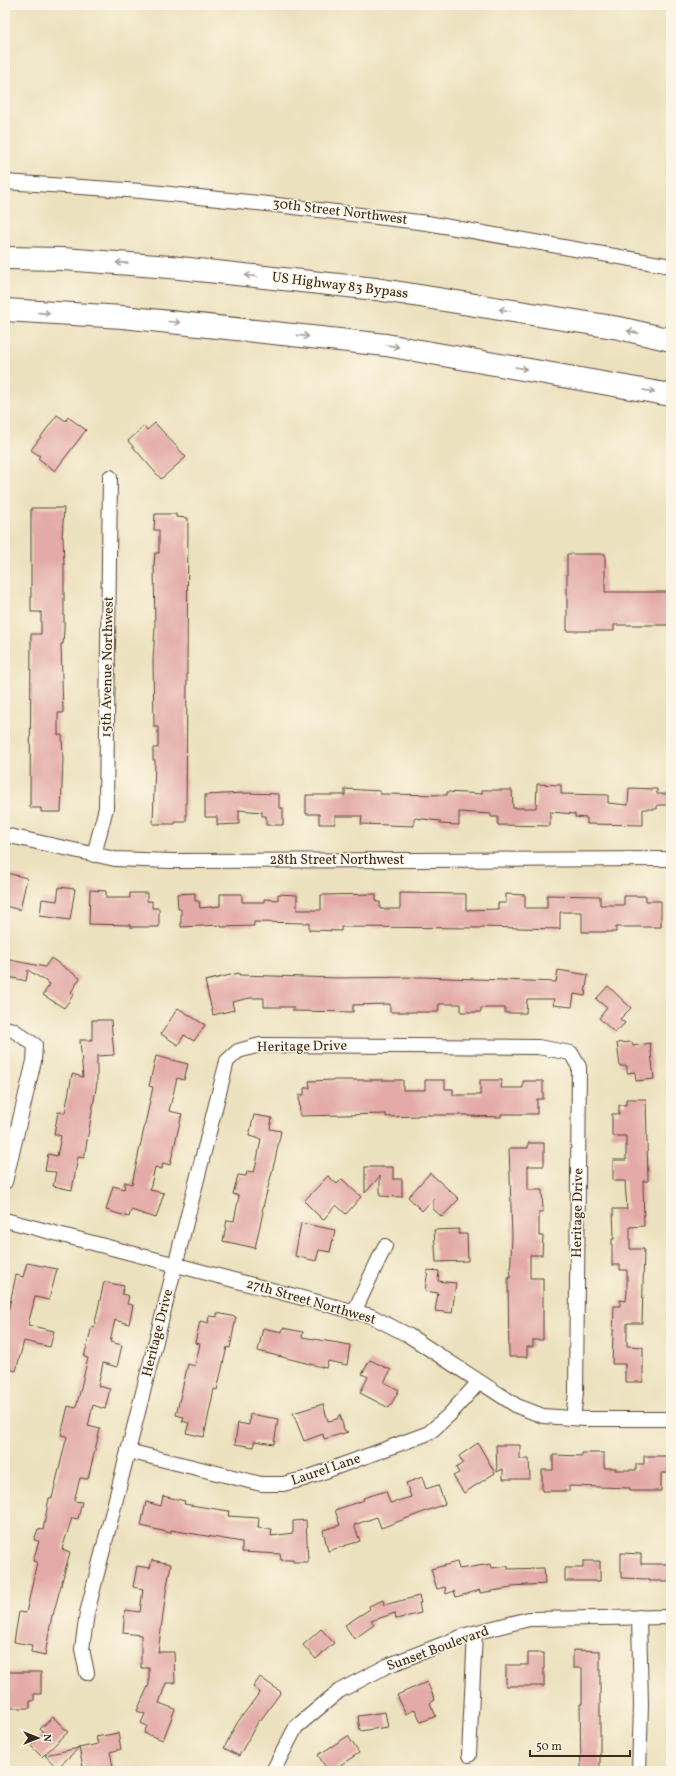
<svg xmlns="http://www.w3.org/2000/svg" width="676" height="1776" viewBox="0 0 676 1776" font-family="Vollkorn,serif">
<rect width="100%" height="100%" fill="#fcf5e5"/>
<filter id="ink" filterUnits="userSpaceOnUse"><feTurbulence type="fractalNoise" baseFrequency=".025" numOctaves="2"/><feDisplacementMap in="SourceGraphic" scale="8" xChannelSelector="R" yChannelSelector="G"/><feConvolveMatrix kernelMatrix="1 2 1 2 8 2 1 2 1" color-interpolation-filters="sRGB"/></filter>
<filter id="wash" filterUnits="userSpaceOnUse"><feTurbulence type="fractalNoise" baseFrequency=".012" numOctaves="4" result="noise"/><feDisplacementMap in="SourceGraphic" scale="16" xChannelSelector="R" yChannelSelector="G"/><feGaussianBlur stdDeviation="0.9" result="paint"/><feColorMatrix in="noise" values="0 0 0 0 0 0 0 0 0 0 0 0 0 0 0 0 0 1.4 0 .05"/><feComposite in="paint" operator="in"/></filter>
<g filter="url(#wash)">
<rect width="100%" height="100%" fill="#ece1be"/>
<g id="blocks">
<g fill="#e3aaa7">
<path d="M 57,415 L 66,421 L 68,417 L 86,430 L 55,471 L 38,458 L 40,456 L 31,450 Z"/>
<path d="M 155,423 L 186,457 L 161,479 L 128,441 L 144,426 L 147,430 Z"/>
<path d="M 31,508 L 64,508 L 62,537 L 63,537 L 64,564 L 64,629 L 63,644 L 61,644 L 63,713 L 58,713 L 58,735 L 62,735 L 63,759 L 61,812 L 41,812 L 41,808 L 30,808 L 31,634 L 41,634 L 41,612 L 31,612 Z"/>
<path d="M 155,514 L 176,514 L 176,517 L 188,518 L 186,822 L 175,822 L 175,824 L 153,824 L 155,760 L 153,760 L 153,748 L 158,748 L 158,727 L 154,727 L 153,661 L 155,628 L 154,565 L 155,553 L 159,553 L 159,530 L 154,530 Z"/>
<path d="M 567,554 L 605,554 L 605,592 L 671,592 L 671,625 L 614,625 L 614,631 L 567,631 Z"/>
<path d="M 537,784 L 561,785 L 561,794 L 608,795 L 608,803 L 628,805 L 629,788 L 657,789 L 657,794 L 671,794 L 671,805 L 657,805 L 657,809 L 643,809 L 643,825 L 587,824 L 587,818 L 575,817 L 575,814 L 550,812 L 550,826 L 498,825 L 498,817 L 491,817 L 491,814 L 459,812 L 459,825 L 440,824 L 440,821 L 414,818 L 414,826 L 361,824 L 362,816 L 335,816 L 335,824 L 319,824 L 319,814 L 306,814 L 306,795 L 345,795 L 345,789 L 380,791 L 380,794 L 447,795 L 447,792 L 482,794 L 482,790 L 512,790 L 513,808 L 536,808 Z"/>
<path d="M 244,793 L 279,794 L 279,808 L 283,808 L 283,825 L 266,825 L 266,816 L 262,816 L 262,812 L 239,810 L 239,824 L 217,825 L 217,817 L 205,817 L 205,795 Z"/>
<path d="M 7,873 L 27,878 L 20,910 L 5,906 L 5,880 Z"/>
<path d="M 59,887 L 75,889 L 70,920 L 40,916 L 42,899 L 57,901 Z"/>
<path d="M 90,890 L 106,891 L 106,898 L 130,898 L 130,893 L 147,893 L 147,901 L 152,901 L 152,908 L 159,908 L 159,927 L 130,927 L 130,925 L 89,924 Z"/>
<path d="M 195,893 L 195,901 L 199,901 L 200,908 L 220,906 L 220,894 L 242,894 L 242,902 L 264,902 L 264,899 L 278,900 L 278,894 L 297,895 L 297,910 L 321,910 L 321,895 L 376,894 L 376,902 L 380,902 L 380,909 L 400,909 L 400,893 L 466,894 L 466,910 L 498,909 L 498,903 L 506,903 L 506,894 L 525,895 L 525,908 L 547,908 L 547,895 L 600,896 L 600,905 L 624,905 L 624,896 L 646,896 L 646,901 L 661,901 L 661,927 L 616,927 L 616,932 L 582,932 L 582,912 L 560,912 L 560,929 L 481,927 L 481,928 L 341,927 L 341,931 L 309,930 L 309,923 L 254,922 L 254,926 L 221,927 L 221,925 L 181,927 L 181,909 L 178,909 L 177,894 Z"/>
<path d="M 51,958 L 80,978 L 71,992 L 74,994 L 64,1008 L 43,995 L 50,984 L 28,970 L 26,981 L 5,976 L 5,959 L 45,967 Z"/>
<path d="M 558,970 L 588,975 L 585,996 L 574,994 L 572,1007 L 553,1005 L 554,999 L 527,999 L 526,1013 L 505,1013 L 505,1008 L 481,1008 L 481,1012 L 461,1012 L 461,1004 L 439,1004 L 438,1012 L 390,1012 L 390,1004 L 353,1005 L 353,1012 L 293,1011 L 293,1007 L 264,1007 L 264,998 L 250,998 L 232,1002 L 234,1010 L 213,1015 L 205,981 L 239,973 L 239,975 L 337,978 L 422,977 L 556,982 Z"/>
<path d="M 608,986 L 631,1008 L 620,1019 L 625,1023 L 615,1033 L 599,1018 L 607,1008 L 596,999 Z"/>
<path d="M 178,1008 L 205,1025 L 194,1041 L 184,1035 L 178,1045 L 161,1034 Z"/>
<path d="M 92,1020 L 111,1020 L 114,1055 L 97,1056 L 97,1083 L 84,1158 L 78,1157 L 72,1190 L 53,1186 L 56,1172 L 45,1171 L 48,1154 L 57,1156 L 61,1136 L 54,1134 L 58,1112 L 65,1113 L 72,1074 L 83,1077 L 80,1040 L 92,1040 Z"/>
<path d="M 632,1042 L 633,1046 L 650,1043 L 654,1079 L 636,1081 L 635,1072 L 627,1073 L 627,1066 L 620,1066 L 617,1043 Z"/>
<path d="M 156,1056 L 188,1064 L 184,1080 L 177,1078 L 169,1111 L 182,1114 L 170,1165 L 163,1163 L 162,1169 L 155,1167 L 150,1190 L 164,1193 L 156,1218 L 131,1210 L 129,1217 L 106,1210 L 113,1186 L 124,1189 L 125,1182 L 132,1184 L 153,1087 L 149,1086 Z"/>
<path d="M 333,1080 L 403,1080 L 403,1090 L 425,1090 L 425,1080 L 445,1080 L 445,1089 L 453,1089 L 453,1095 L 480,1095 L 480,1080 L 502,1080 L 501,1088 L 523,1088 L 523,1081 L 543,1081 L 543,1099 L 537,1099 L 537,1114 L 501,1114 L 501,1117 L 468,1116 L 468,1115 L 418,1115 L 418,1116 L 386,1117 L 386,1114 L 300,1116 L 299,1095 L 304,1095 L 304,1088 L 310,1088 L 309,1081 Z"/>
<path d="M 626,1099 L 646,1099 L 648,1181 L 643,1181 L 644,1226 L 630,1227 L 630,1249 L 644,1249 L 642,1323 L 627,1323 L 627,1346 L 643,1347 L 643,1382 L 625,1382 L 625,1364 L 612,1364 L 614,1306 L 620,1306 L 620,1300 L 626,1301 L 627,1293 L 627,1270 L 620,1270 L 620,1265 L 612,1265 L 612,1239 L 614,1239 L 613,1209 L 627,1209 L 625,1181 L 613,1181 L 613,1160 L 626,1160 L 626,1136 L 612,1136 L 612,1114 L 619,1114 L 619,1105 L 626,1105 Z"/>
<path d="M 254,1115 L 272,1118 L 270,1129 L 281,1131 L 275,1160 L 262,1211 L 263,1212 L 255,1248 L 223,1241 L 227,1220 L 234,1221 L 239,1196 L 233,1194 L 238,1175 L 246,1176 L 247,1171 L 254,1172 L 256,1165 L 261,1139 L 249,1136 Z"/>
<path d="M 528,1143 L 544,1143 L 544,1166 L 528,1166 L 528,1190 L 542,1190 L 543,1212 L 539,1212 L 539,1236 L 543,1236 L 542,1255 L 530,1255 L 530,1278 L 543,1278 L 543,1340 L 533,1340 L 533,1347 L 527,1347 L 527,1357 L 509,1357 L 508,1278 L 510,1278 L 512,1236 L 509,1148 L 528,1148 Z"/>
<path d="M 365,1167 L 393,1167 L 393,1179 L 402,1179 L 402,1197 L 380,1196 L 380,1176 L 365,1193 Z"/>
<path d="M 430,1173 L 459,1199 L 442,1217 L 433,1209 L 433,1199 L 422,1211 L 408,1197 Z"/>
<path d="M 328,1176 L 337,1184 L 342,1179 L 361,1197 L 346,1214 L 336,1205 L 323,1220 L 304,1201 Z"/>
<path d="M 301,1223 L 335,1230 L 330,1252 L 319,1250 L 316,1261 L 295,1256 Z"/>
<path d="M 459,1229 L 459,1234 L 467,1234 L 468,1261 L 436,1262 L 434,1230 Z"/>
<path d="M 27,1263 L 57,1269 L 49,1300 L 35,1297 L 28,1325 L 54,1331 L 50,1347 L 24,1341 L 16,1371 L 5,1368 L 5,1327 L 16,1275 L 23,1277 Z"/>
<path d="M 428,1270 L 439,1271 L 438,1281 L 456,1283 L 452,1313 L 435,1311 L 438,1293 L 425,1291 Z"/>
<path d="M 104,1282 L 124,1286 L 122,1294 L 129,1296 L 127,1304 L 133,1305 L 129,1324 L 115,1320 L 110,1342 L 122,1345 L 117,1367 L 103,1363 L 98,1386 L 110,1389 L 105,1409 L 93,1405 L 88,1426 L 100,1429 L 88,1479 L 80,1478 L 74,1501 L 82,1502 L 78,1519 L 72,1518 L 62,1549 L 70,1552 L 53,1615 L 52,1615 L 45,1655 L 31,1652 L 32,1645 L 14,1642 L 19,1612 L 26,1613 L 37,1562 L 33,1561 L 39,1541 L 34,1540 L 38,1529 L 43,1530 L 49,1498 L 52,1498 L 67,1436 L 61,1435 L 68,1406 L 76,1408 L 88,1358 L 84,1357 L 92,1326 L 94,1327 Z"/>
<path d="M 217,1313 L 236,1317 L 230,1348 L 227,1347 L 217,1390 L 214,1389 L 204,1437 L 186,1433 L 189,1423 L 182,1421 L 184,1417 L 176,1415 L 188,1364 L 195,1366 L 200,1344 L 195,1343 L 200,1321 L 208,1323 L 209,1316 L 217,1317 Z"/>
<path d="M 263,1328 L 282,1332 L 283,1328 L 303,1332 L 302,1337 L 350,1345 L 347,1365 L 328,1361 L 326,1368 L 258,1351 Z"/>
<path d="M 370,1360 L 391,1370 L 384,1382 L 399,1390 L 389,1408 L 360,1393 L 368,1377 L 362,1374 Z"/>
<path d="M 323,1404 L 328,1421 L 337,1419 L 340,1414 L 344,1430 L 348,1432 L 324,1439 L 323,1434 L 304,1441 L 293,1413 Z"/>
<path d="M 250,1414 L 278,1419 L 274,1444 L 254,1441 L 254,1447 L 235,1444 L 238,1423 L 249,1425 Z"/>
<path d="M 478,1443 L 495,1473 L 464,1493 L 453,1476 L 459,1473 L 456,1468 L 463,1463 L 459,1456 Z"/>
<path d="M 496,1445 L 520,1445 L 520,1459 L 529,1459 L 530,1479 L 503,1479 L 503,1469 L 497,1472 Z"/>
<path d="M 582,1453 L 604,1453 L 604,1468 L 616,1468 L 615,1470 L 636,1470 L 636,1464 L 644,1464 L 644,1456 L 668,1456 L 668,1473 L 661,1473 L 661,1491 L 630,1491 L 630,1488 L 569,1486 L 569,1491 L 542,1491 L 542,1470 L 553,1470 L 553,1455 L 582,1456 Z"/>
<path d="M 422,1477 L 426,1489 L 438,1485 L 445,1504 L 381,1528 L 377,1517 L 354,1525 L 360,1541 L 328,1551 L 323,1530 L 340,1525 L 335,1510 L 364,1500 L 363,1498 L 386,1491 L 390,1503 L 411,1497 L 406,1483 Z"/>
<path d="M 163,1496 L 185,1501 L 184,1504 L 229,1511 L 228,1516 L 259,1518 L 258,1528 L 272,1529 L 271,1536 L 293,1533 L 293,1521 L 306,1520 L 308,1562 L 293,1562 L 293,1560 L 281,1560 L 280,1554 L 242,1552 L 242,1542 L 171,1530 L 171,1533 L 141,1526 L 146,1502 L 161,1506 Z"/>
<path d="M 621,1553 L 641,1554 L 641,1564 L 670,1564 L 670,1581 L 648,1581 L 648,1579 L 621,1578 Z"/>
<path d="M 152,1560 L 171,1564 L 166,1592 L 158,1652 L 174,1652 L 175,1683 L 166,1683 L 159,1703 L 175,1709 L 163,1740 L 144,1733 L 147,1726 L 141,1723 L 145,1714 L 137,1711 L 149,1684 L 149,1668 L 141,1668 L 141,1635 L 123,1633 L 125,1610 L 140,1612 L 143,1589 L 133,1587 L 137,1566 L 150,1568 Z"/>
<path d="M 583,1561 L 600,1561 L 600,1581 L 565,1581 L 565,1568 L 583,1568 Z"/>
<path d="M 457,1562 L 459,1569 L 491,1564 L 492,1568 L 508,1566 L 508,1569 L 544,1568 L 545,1584 L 511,1586 L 511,1588 L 480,1593 L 480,1590 L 456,1597 L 454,1591 L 446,1594 L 445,1587 L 437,1589 L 431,1569 Z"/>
<path d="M 419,1596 L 421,1603 L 419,1603 L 421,1613 L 396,1619 L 395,1613 L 371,1621 L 374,1625 L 354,1639 L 345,1625 L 370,1609 L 369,1606 L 383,1600 L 384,1605 Z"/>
<path d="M 321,1629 L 334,1643 L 316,1659 L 303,1645 Z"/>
<path d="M 573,1650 L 600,1651 L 600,1771 L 581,1771 L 580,1704 L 582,1704 L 582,1668 L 573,1668 Z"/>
<path d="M 528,1653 L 544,1653 L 544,1686 L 506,1686 L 506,1665 L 528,1665 Z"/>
<path d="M 8,1672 L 41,1672 L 41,1694 L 34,1694 L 34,1701 L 30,1701 L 30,1708 L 8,1708 Z"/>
<path d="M 260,1677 L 281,1692 L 260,1721 L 259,1720 L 239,1756 L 224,1748 L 237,1723 L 260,1692 L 253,1687 Z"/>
<path d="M 427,1682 L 435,1700 L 430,1703 L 436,1716 L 421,1722 L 415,1709 L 406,1714 L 397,1695 Z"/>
<path d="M 385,1712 L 388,1727 L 360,1731 L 358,1716 Z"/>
<path d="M 53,1717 L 68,1732 L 42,1757 L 31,1746 L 44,1733 L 40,1729 Z"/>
<path d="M 118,1733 L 121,1749 L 110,1752 L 114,1771 L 84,1771 L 79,1748 L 57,1768 L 45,1755 L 98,1744 L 96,1737 Z"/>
<path d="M 348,1736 L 359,1753 L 331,1771 L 328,1771 L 318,1755 Z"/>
</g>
</g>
</g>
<g filter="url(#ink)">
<use href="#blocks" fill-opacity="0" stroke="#564536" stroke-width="1"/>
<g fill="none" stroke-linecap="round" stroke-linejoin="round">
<defs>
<g id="minor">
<path d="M 5,182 L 141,191 L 277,205 L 427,223 L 671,266"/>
<path d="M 5,835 L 115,859 L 171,861 L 671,859"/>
<path d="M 94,855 L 106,808 L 110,477"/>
<path d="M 5,1028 L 13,1030 L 35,1045 L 34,1061 L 5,1182"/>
<path d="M 5,1220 L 371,1316 L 408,1335 L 517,1406 L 543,1416 L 585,1419 L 671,1419"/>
<path d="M 354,1312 L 385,1246"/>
<path d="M 128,1451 L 261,1484 L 283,1484 L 304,1479 L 429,1433 L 449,1415 L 479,1382"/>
<path d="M 639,1617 L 641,1705 L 639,1771"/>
<path d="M 87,1673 L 82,1649 L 87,1613 L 227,1061 L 238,1051 L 260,1045 L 538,1047 L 571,1053 L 579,1067 L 576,1393 L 573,1418"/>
<path d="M 469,1755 L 475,1633"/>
<path d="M 273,1771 L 296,1727 L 339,1691 L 387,1666 L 466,1635 L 529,1619 L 671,1617"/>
</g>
<g id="trunk">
<path d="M 5,258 L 63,259 L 170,267 L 376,289 L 619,328 L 671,340"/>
<path d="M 5,310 L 123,317 L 386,345 L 671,395"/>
</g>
</defs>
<use href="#minor" stroke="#564536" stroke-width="16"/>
<use href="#trunk" stroke="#564536" stroke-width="24"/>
<use href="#minor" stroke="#fff" stroke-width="14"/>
<use href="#trunk" stroke="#fff" stroke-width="22"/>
</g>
<defs><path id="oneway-shaft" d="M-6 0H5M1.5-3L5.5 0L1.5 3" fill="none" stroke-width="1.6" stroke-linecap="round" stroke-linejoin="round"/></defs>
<g stroke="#a79f9a">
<use href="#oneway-shaft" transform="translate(122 263) rotate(-176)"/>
<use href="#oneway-shaft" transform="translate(251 276) rotate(-174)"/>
<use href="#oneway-shaft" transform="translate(505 310) rotate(-171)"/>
<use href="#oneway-shaft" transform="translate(44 313) rotate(4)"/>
<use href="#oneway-shaft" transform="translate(174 322) rotate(5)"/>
<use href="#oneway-shaft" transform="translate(633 332) rotate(-167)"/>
<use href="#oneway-shaft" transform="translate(303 336) rotate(6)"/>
<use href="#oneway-shaft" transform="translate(393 346) rotate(10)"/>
<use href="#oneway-shaft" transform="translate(521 368) rotate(10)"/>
<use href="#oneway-shaft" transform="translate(649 391) rotate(10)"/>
</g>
</g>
<g text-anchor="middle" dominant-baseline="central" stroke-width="3" stroke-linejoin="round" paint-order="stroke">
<g font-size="14" fill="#3b2a1e" stroke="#fcf5e5">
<text transform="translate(340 212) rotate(7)">30th Street Northwest</text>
<text transform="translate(340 286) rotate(7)">US Highway 83 Bypass</text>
<text transform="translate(108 667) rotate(-89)">15th Avenue Northwest</text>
<text x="337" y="860">28th Street Northwest</text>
<text transform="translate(302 1047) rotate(-1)">Heritage Drive</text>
<text transform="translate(578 1213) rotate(-89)">Heritage Drive</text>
<text transform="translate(311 1302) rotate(16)">27th Street Northwest</text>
<text transform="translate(158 1333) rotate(-76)">Heritage Drive</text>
<text transform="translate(326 1470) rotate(-19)">Laurel Lane</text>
<text transform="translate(438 1649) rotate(-20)">Sunset Boulevard</text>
</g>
</g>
<rect width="676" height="1776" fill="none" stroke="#fcf5e5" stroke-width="20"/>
<g transform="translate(38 1738) rotate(90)" stroke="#fcf5e5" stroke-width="3" paint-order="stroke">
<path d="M0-3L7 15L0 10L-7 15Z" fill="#3b2a1e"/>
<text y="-6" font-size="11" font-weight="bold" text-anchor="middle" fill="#3b2a1e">N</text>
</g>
<path d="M530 1750v6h100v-6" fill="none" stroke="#3b2a1e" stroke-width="2"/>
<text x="536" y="1750" font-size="12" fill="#3b2a1e" stroke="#fcf5e5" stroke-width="3" paint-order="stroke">50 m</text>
</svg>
